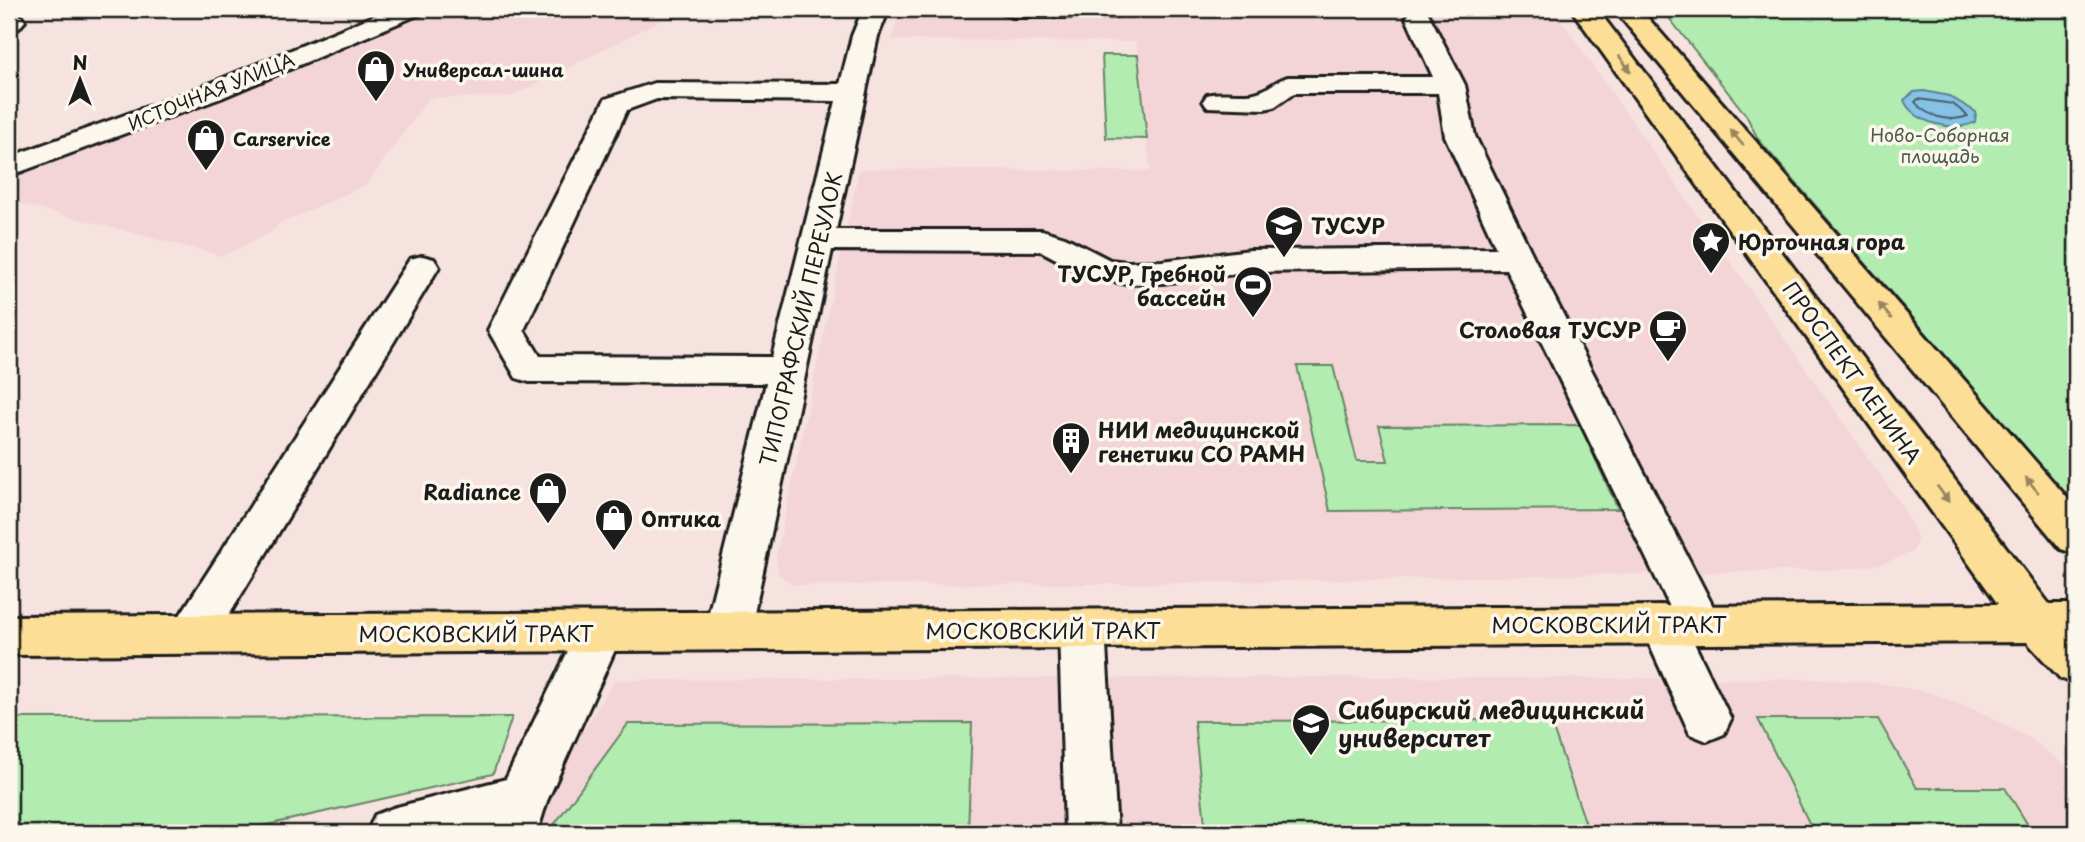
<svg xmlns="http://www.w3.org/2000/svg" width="2085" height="842" viewBox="0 0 2085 842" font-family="'Playpen Sans',sans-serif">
<rect width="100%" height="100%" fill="#f6e3e0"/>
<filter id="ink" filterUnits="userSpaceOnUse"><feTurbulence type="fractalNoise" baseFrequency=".0143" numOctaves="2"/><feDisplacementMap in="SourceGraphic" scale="14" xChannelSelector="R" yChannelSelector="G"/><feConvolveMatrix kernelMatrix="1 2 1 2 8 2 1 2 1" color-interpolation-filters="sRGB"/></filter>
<g filter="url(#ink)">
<g fill="#f3d5d8">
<path d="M 433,9 L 683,9 L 510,97 L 429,98 L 366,185 L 277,225 L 272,232 L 222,256 L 9,201 L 9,176 L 368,40 Z"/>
<path d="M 899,9 L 1553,9 L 1902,506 L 1918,538 L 1913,552 L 1883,564 L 1837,570 L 1124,584 L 793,585 L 778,574 L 776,557 L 859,169 L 1150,171 L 1136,42 L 892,40 Z"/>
<path d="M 1315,677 L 1817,679 L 1872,682 L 1929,692 L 1983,713 L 2033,740 L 2076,774 L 2076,833 L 521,833 L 614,680 Z"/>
</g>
<g fill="#b2ecb1" stroke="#678466" stroke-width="2">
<path d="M 1662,9 L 2076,9 L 2076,506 L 1758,139 L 1746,115 Z"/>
<path d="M 1102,55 L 1138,55 L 1147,139 L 1106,138 Z"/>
<path d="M 1297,366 L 1333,366 L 1357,461 L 1388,461 L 1379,426 L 1580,425 L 1618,509 L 1330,511 Z"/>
<path d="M 512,717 L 493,774 L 231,833 L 9,833 L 9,718 Z"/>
<path d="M 1758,719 L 1878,719 L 1917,788 L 2005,788 L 2033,833 L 1814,833 Z"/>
<path d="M 1550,720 L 1589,833 L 1206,833 L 1194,721 Z"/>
<path d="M 972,723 L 968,833 L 548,833 L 628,724 Z"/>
</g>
<path fill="#85c2e5" stroke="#5b8095" stroke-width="2" d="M 1924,91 L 1949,96 L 1976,112 L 1975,122 C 1956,133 1912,123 1904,100 L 1914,92 Z"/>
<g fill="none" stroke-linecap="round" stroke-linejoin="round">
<path stroke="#465e6c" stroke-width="2" d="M 1918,99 L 1953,104 L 1968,116 C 1950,123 1927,117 1915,102 Z"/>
<defs>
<g id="minor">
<path d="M 390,9 L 424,9 L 420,14 L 221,98 L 9,176 L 9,157 L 202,87 Z"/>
<path d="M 863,9 L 889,9 L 878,36 L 836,230 L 1042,230 L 1065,237 L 1110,260 L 1127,262 L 1162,261 L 1250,250 L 1496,248 L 1445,136 L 1438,93 L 1294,93 L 1274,107 L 1264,109 L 1207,107 L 1203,101 L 1207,95 C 1223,91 1243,97 1258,92 C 1269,89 1276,80 1288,77 L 1433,77 L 1406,18 L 1410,13 L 1419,10 L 1428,13 L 1465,85 L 1475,136 L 1534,258 L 1722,624 L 1716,638 L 1700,643 L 1693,641 L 1731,719 L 1724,734 L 1707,741 L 1690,734 L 1640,624 L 1646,610 L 1662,605 L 1670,607 L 1506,269 L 1250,272 L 1162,283 L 1127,284 L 1088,276 L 1041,251 L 832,250 L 750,632 L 743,646 L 727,651 L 711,646 L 704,632 L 766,383 L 529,382 L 516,378 L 488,330 L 605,99 L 654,83 L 840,84 L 852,36 ZM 657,99 L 836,101 L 772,357 L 540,356 L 524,330 L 627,110 Z"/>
<path d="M 999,9 L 1126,9 L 1122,14 L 1113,17 L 1012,17 L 1003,14 Z"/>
<path d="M 12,13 L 21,16 L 25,21 L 18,29 L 9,32 L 9,14 Z"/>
<path d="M 422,256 L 434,259 L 439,267 L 209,648 L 193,653 L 177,648 L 170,634 L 177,620 L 410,259 Z"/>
<path d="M 1082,610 L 1098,615 L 1105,629 L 1117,833 L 1065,833 L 1059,629 L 1066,615 Z"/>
<path d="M 600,613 L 616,618 L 623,632 L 547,801 L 537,833 L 367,833 L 375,815 L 393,808 L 506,779 L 584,618 Z"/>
</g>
<g id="major">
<path d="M 1571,9 L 1597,9 L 2049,604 L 2076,604 L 2076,684 L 2060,678 L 2027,642 L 9,655 L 9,616 L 1998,604 Z"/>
<path d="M 1614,9 L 1640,9 L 2076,508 L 2076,554 L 2061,549 Z"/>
</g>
</defs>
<use href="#minor" stroke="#1c1c1c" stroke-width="6"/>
<use href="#major" stroke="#1c1c1c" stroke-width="6"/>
<use href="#minor" fill="#fbf7ec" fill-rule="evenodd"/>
<use href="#major" fill="#fcde96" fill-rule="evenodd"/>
</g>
<defs><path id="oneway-solid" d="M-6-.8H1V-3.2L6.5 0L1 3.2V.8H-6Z" transform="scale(1.75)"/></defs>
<g fill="#97875f">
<use href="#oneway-solid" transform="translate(1625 64) rotate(54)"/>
<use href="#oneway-solid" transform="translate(1737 138) rotate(-130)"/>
<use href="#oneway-solid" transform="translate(1885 311) rotate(-130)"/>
<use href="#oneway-solid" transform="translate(2032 485) rotate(-130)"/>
<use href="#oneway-solid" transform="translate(1943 494) rotate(54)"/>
</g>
</g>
<defs>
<symbol id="shop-pin" viewBox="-11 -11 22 30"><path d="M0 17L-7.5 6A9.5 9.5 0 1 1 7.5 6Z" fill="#1c1c1c" stroke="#fbf7ec"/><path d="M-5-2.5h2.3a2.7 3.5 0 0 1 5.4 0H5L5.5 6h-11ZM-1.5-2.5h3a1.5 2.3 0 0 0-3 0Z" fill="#fff"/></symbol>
<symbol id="university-pin" viewBox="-11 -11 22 30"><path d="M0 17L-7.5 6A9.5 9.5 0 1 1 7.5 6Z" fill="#1c1c1c" stroke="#fbf7ec"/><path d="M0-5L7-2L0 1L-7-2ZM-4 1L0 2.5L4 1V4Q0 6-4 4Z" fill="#fff"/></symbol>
<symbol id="sight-pin" viewBox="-11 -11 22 30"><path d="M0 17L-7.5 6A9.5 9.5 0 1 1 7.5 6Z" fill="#1c1c1c" stroke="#fbf7ec"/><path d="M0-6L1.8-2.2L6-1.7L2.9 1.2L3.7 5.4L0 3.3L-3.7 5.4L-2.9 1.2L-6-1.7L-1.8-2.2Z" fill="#fff"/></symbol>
<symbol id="stadium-pin" viewBox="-11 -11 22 30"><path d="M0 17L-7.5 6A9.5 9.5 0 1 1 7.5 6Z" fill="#1c1c1c" stroke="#fbf7ec"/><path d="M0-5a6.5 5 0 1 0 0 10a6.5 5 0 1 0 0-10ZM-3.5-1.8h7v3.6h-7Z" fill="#fff"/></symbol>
<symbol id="cafe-pin" viewBox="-11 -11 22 30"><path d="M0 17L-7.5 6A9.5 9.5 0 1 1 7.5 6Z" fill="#1c1c1c" stroke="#fbf7ec"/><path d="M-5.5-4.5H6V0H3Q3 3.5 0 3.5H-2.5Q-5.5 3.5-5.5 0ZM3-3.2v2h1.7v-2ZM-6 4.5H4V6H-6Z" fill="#fff"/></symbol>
<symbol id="building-pin" viewBox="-11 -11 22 30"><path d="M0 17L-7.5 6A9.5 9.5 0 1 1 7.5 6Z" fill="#1c1c1c" stroke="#fbf7ec"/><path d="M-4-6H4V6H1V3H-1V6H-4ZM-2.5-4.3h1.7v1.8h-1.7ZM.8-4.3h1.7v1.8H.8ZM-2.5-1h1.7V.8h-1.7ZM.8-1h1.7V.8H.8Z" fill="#fff"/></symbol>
</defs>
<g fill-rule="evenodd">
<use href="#shop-pin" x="354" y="47" width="44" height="60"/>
<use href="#shop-pin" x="184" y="116" width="44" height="60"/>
<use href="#university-pin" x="1262" y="203" width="44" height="60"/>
<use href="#sight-pin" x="1689" y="219" width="44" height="60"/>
<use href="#stadium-pin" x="1231" y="263" width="44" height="60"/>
<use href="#cafe-pin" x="1646" y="307" width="44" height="60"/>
<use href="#building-pin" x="1049" y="419" width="44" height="60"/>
<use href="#shop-pin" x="526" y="469" width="44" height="60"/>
<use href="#shop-pin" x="592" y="496" width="44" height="60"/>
<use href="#university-pin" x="1289" y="701" width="44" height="60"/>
</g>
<g text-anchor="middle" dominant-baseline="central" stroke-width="7" stroke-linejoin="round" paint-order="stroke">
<g font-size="18" font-weight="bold" fill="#1c1c1c" stroke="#fbf7ec" text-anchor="start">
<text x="403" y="69">Универсал-шина</text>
<text x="233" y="138">Carservice</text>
</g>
<g font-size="18" fill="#1c1c1c" stroke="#fbf7ec">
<text transform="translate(211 91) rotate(-22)">ИСТОЧНАЯ УЛИЦА</text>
</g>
<g font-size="18" fill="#495a49" stroke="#fbf7ec">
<text x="1940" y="134">Ново-Соборная<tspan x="1940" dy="21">площадь</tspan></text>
</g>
<g font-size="21" font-weight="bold" fill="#1c1c1c" stroke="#fbf7ec" text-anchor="start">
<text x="1311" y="225">ТУСУР</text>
<text x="1738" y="241">Юрточная гора</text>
<text x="1226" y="273" text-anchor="end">ТУСУР, Гребной<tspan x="1226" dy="24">бассейн</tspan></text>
<text x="1641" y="329" text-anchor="end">Столовая ТУСУР</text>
<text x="1098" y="429">НИИ медицинской<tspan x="1098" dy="24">генетики СО РАМН</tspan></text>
<text x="521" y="491" text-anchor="end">Radiance</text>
<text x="641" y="518">Оптика</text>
</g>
<g font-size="21" fill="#1c1c1c" stroke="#fbf7ec">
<text transform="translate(800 319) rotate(-77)">ТИПОГРАФСКИЙ ПЕРЕУЛОК</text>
<text transform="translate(1853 372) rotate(54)">ПРОСПЕКТ ЛЕНИНА</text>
<text x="1609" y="624">МОСКОВСКИЙ ТРАКТ</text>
<text x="1043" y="630">МОСКОВСКИЙ ТРАКТ</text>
<text x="476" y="633">МОСКОВСКИЙ ТРАКТ</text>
</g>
<g font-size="24" font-weight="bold" fill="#1c1c1c" stroke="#fbf7ec" text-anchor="start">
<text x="1338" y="709">Сибирский медицинский<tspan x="1338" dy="28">университет</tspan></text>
</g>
</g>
<rect width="2085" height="842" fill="none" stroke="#fbf7ec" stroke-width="35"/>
<rect x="18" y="18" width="2050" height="807" fill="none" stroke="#1c1c1c" stroke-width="2.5" filter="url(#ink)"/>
<g transform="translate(80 80)" stroke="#fbf7ec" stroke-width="5" paint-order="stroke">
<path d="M0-5L12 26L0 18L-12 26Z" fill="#1c1c1c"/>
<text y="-10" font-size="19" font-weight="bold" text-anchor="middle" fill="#1c1c1c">N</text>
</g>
</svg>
